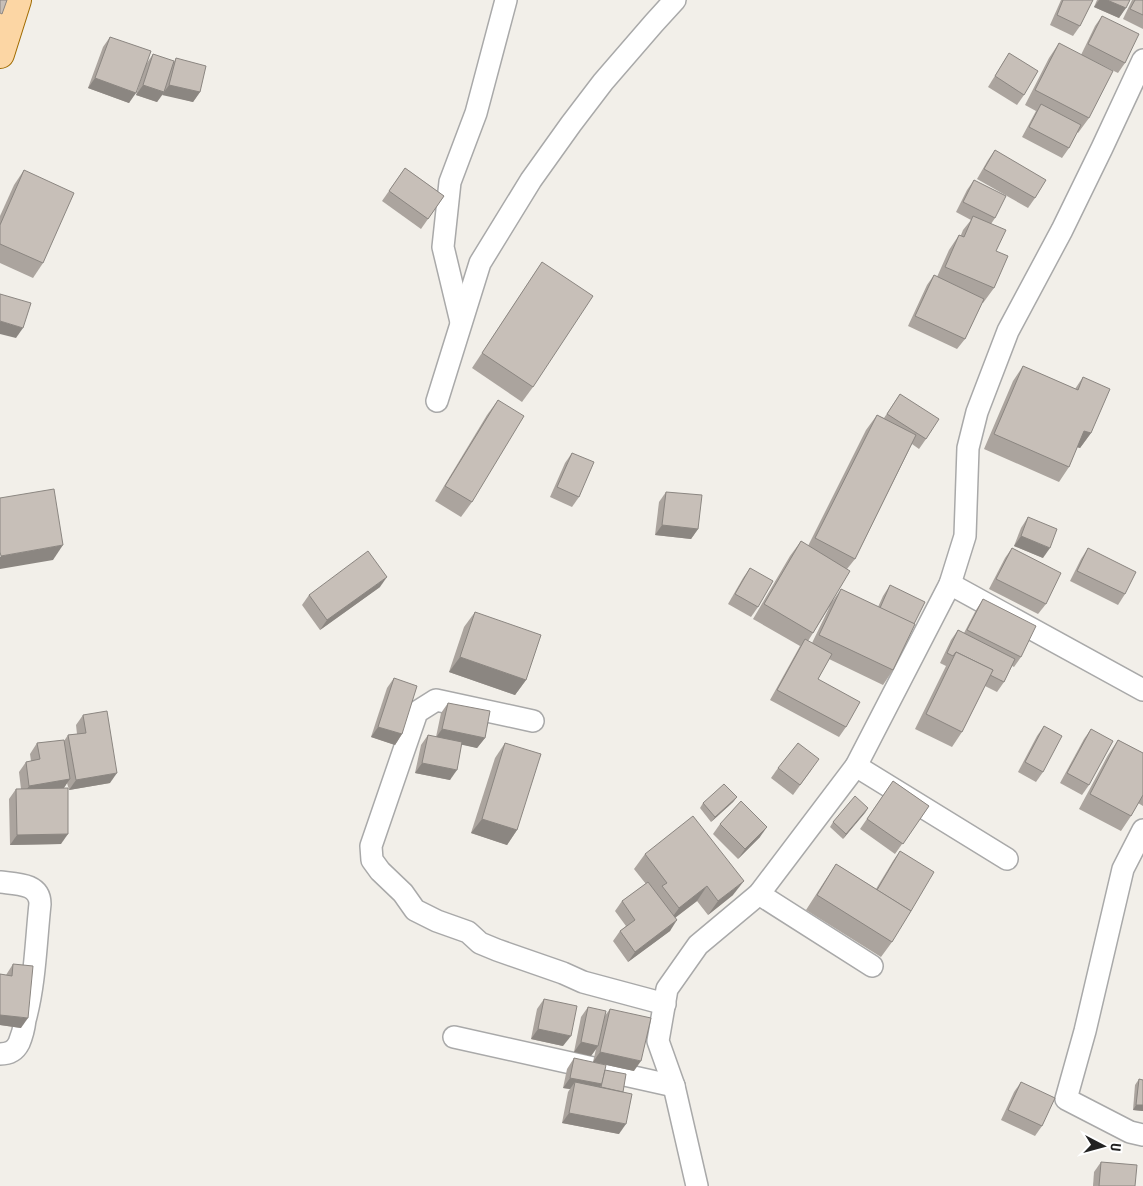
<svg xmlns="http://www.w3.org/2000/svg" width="1143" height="1186" viewBox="0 0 1143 1186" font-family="'Roboto Condensed',sans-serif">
<rect width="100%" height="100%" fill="#f2efe9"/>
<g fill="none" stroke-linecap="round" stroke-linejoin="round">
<defs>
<g id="minor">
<path d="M 461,322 L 443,247 L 450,182 L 476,113 L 506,0"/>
<path d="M 437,401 L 480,263 L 531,180 L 571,124 L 603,82 L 654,23 L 675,0"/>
<path d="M 950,584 L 1143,690"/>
<path d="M 533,721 L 436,700 L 417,712 L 371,846 L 372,860 L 380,871 L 403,893 L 415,910 L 437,921 L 468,932 L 480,943 L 497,950 L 563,973 L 583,982 L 665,1004"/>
<path d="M 856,766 L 1007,859"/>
<path d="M 1143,830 L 1123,869 L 1085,1031 L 1066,1099 L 1130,1132 L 1143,1135"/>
<path d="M 0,882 C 16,884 40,883 40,904 C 36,941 35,984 25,1020 C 24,1028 22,1036 19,1043 C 15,1051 9,1054 0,1054"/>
<path d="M 759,894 L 872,966"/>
<path d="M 454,1037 L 674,1086"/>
<path d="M 697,1186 L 674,1086 L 658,1041 L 667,989 L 698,945 L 759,894 L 856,766 L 950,584 L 965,536 L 968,448 L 977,412 L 1008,331 L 1062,230 L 1102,148 L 1143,60"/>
</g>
<path id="primary" d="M 0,54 L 17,0"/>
</defs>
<use href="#minor" stroke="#a9a9a9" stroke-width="24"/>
<use href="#primary" stroke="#a06b00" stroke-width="30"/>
<use href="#minor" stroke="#fff" stroke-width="21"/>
<use href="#primary" stroke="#fcd6a4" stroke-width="28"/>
</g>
<g fill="#aba49e" fill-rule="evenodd">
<path d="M 1061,0 L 1093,0 L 1080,26 L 1073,36 L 1050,25 Z"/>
<path d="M 1097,0 L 1130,0 L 1119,18 L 1094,7 Z"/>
<path d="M 1132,0 L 1143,0 L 1143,29 L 1123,19 Z"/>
<path d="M 1102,16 L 1125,63 L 1118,73 L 1081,55 L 1095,26 Z"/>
<path d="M 110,37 L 147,63 L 153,54 L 174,62 L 176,58 L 200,92 L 193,102 L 163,94 L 157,102 L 136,95 L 143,73 L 129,103 L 88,88 L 103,47 Z"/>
<path d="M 1059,43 L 1089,118 L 1078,133 L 1077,132 L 1069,148 L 1062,158 L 1022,137 L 1036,111 L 1025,105 L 1049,58 Z"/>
<path d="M 1009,53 L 1024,95 L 1017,105 L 988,87 Z"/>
<path d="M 995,150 L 1035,198 L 1028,208 L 977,179 L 988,160 Z"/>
<path d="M 405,168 L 444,196 L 421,229 L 382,201 Z"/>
<path d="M 24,170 L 43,263 L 33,278 L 0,263 L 0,216 L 14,185 Z"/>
<path d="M 974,180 L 995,218 L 991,224 L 996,251 L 994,288 L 983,303 L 982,303 L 965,339 L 957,349 L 908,326 L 927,285 L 934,275 L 937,277 L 949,250 L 959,235 L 961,235 L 963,230 L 971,220 L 956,212 L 967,190 Z"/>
<path d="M 542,262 L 533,387 L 522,402 L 472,368 Z"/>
<path d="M 1023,366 L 1075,389 L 1083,377 L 1091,433 L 1080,448 L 1077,447 L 1069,467 L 1059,482 L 984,449 L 1013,381 Z"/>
<path d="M 900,394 L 926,439 L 919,449 L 912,444 L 855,559 L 847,569 L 832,602 L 841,589 L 878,607 L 883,596 L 890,585 L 893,670 L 883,685 L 829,659 L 818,679 L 846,727 L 839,737 L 770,700 L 800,646 L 753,619 L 790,556 L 801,541 L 808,546 L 866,430 L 877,415 L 884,418 ZM 830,606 L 812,643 L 808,641 Z"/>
<path d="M 498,400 L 472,502 L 461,517 L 435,501 L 487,415 Z"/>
<path d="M 572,453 L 579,497 L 572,507 L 550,497 L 565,463 Z"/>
<path d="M 666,492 L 698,529 L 691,539 L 655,535 L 659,502 Z"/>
<path d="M 1028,517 L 1043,558 L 1014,546 L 1021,528 Z"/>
<path d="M 1012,548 L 1046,604 L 1038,614 L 989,589 L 1005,558 Z"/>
<path d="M 1088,548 L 1125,594 L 1118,605 L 1070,581 L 1081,559 Z"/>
<path d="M 750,568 L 758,607 L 751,617 L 728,604 L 743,578 Z"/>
<path d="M 380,587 L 320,630 L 302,605 L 309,595 Z"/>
<path d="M 983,599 L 1021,657 L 1014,667 L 1012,666 L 1004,682 L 997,692 L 985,686 L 962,732 L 952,747 L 915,729 L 946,666 L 940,663 L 951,640 L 958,630 L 964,633 L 976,610 Z"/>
<path d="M 475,612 L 526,680 L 515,695 L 449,672 L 464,627 Z"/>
<path d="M 394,678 L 402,734 L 395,745 L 371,737 L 387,688 Z"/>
<path d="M 448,703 L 485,738 L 477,748 L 461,744 L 450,780 L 415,773 L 421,745 L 428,735 L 436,737 L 441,713 Z"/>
<path d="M 83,715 L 110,783 L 69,790 L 67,783 L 64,788 L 61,844 L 10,845 L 9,799 L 16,789 L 21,789 L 19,772 L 26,762 L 31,761 L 30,754 L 37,743 L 64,741 L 68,735 L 77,734 L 76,725 Z"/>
<path d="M 1044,726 L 1043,772 L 1036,782 L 1018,772 L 1037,736 Z"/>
<path d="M 1091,729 L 1089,785 L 1082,795 L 1060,783 L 1084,739 Z"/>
<path d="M 1118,740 L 1143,753 L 1143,806 L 1138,803 L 1131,816 L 1121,831 L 1079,809 L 1108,755 Z"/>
<path d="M 505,743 L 517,830 L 507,845 L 471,833 L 495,758 Z"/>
<path d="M 778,768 L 812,769 L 793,795 L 771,778 Z"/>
<path d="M 893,781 L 929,806 L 895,854 L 860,829 Z"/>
<path d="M 737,797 L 733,802 L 711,822 L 700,808 L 703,803 Z"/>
<path d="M 868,808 L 843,839 L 830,827 L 833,822 Z"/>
<path d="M 720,824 L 760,837 L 738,859 L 713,834 Z"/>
<path d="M 900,851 L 892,942 L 881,957 L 806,910 L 826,879 L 836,864 L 876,889 L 893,861 Z"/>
<path d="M 645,854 L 733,895 L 708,915 L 697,901 L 675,918 L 670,931 L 628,962 L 613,941 L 620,931 L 626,926 L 615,911 L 622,901 L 646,884 L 634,869 Z"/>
<path d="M 13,964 L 21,1028 L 0,1025 L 0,974 L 6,975 Z"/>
<path d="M 544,999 L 563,1046 L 531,1039 L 537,1009 Z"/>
<path d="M 588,1007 L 604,1017 L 610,1009 L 634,1071 L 593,1062 L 596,1049 L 591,1056 L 574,1052 L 581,1017 Z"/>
<path d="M 574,1058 L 605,1070 L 623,1092 L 619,1134 L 562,1123 L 568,1092 L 570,1089 L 563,1088 L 567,1069 Z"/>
<path d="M 1139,1079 L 1143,1111 L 1133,1110 L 1135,1085 Z"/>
<path d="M 1021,1082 L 1042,1126 L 1035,1136 L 1001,1120 L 1014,1092 Z"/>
<path d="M 1101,1162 L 1135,1186 L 1093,1186 L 1094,1172 Z"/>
</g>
<g fill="#8b8681">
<path d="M 1099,0 L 1107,0 L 1126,8 L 1119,18 L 1094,7 Z"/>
<path d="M 95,78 L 136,93 L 129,103 L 88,88 Z"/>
<path d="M 143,85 L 164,92 L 157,102 L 136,95 Z"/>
<path d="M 169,85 L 200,92 L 193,102 L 162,95 Z"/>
<path d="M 0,321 L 23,328 L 16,338 L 0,334 Z"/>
<path d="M 1084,431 L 1091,433 L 1080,448 L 1074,446 Z"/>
<path d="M 662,525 L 698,529 L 691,539 L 655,535 Z"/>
<path d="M 1021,536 L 1050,548 L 1043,558 L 1014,546 Z"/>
<path d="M 63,545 L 53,560 L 0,569 L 0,557 L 1,556 Z"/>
<path d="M 387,577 L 380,587 L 320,630 L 327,620 Z"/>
<path d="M 460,657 L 526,680 L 515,695 L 449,672 Z"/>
<path d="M 378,727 L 402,734 L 395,745 L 371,737 Z"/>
<path d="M 442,729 L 485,738 L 477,748 L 435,739 Z"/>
<path d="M 422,763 L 457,770 L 450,780 L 415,773 Z"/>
<path d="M 117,773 L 110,783 L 69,790 L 76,780 Z"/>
<path d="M 70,779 L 63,789 L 22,796 L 29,786 Z"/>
<path d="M 737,797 L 733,802 L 711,822 L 715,817 Z"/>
<path d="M 868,808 L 865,813 L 843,839 L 846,834 Z"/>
<path d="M 482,819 L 517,830 L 507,845 L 471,833 Z"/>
<path d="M 767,827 L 760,837 L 738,859 L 745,849 Z"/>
<path d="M 68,834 L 61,844 L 10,845 L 17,835 Z"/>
<path d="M 744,881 L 733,895 L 708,915 L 718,901 Z"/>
<path d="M 707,886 L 697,901 L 668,923 L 679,908 Z"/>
<path d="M 677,920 L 670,931 L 628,962 L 635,952 Z"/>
<path d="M 0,1015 L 28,1018 L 21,1028 L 0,1025 Z"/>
<path d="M 538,1029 L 571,1036 L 563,1046 L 531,1039 Z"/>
<path d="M 581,1042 L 598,1046 L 591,1056 L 574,1052 Z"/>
<path d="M 600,1052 L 641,1061 L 634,1071 L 593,1062 Z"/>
<path d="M 570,1078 L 602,1084 L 595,1094 L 575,1082 L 570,1089 L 563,1088 Z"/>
<path d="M 1136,1105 L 1143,1105 L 1143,1111 L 1133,1110 Z"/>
<path d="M 569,1113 L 626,1124 L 619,1134 L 562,1123 Z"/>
</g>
<g fill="#c7bfb8" stroke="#8b8681">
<path d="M 0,0 L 7,0 L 2,14 L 0,13 Z"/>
<path d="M 1063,0 L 1093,0 L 1080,26 L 1057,15 Z"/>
<path d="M 1107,0 L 1130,0 L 1126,8 Z"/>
<path d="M 1135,0 L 1143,0 L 1143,15 L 1130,9 Z"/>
<path d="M 1102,16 L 1139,34 L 1125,63 L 1088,44 Z"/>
<path d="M 110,37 L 151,51 L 136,93 L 95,78 Z"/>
<path d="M 1059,43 L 1113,71 L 1089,118 L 1035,90 Z"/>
<path d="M 1009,53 L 1038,71 L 1024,95 L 995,76 Z"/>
<path d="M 153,54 L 174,61 L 164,92 L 143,85 Z"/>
<path d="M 176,58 L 206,66 L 200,92 L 169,85 Z"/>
<path d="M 1041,104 L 1081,125 L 1069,148 L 1029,127 Z"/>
<path d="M 995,150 L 1046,180 L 1035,198 L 984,169 Z"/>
<path d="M 405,168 L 444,196 L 428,219 L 389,191 Z"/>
<path d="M 24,170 L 74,193 L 43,263 L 0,244 L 0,225 Z"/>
<path d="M 974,180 L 1006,196 L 995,218 L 963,202 Z"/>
<path d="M 973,216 L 1006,230 L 996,251 L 1008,256 L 994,288 L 945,267 L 959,235 L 964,237 Z"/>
<path d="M 542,262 L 593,296 L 533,387 L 482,353 Z"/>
<path d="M 934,275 L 984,299 L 965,339 L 915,316 Z"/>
<path d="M 0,294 L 31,303 L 23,328 L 0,321 Z"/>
<path d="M 1023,366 L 1078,390 L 1083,377 L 1110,389 L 1091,433 L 1084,431 L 1069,467 L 994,434 Z"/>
<path d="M 900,394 L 939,419 L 926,439 L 887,414 Z"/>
<path d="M 498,400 L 524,416 L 472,502 L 445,486 Z"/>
<path d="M 877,415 L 916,435 L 855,559 L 815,538 Z"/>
<path d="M 572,453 L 594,462 L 579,497 L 557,487 Z"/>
<path d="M 54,489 L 63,545 L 1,556 L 0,552 L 0,498 Z"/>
<path d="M 666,492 L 702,495 L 698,529 L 662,525 Z"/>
<path d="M 1028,517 L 1057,529 L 1050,548 L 1021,536 Z"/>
<path d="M 801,541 L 850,571 L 813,633 L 764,604 Z"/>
<path d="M 1012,548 L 1061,573 L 1046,604 L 996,579 Z"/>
<path d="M 1088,548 L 1136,572 L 1125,594 L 1077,571 Z"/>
<path d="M 368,551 L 387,577 L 327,620 L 309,595 Z"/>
<path d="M 750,568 L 773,581 L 758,607 L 735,594 Z"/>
<path d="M 890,585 L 925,602 L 914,624 L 880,608 Z"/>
<path d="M 841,589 L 915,624 L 893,670 L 819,635 Z"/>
<path d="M 983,599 L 1036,626 L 1021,657 L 967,630 Z"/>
<path d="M 475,612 L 541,635 L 526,680 L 460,657 Z"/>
<path d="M 958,630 L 1015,659 L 1004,682 L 990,675 L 993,670 L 956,652 L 953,656 L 947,653 Z"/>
<path d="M 805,639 L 832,654 L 818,679 L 860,702 L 846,727 L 777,690 Z"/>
<path d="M 956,652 L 993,670 L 962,732 L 926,714 Z"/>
<path d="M 394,678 L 417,686 L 402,734 L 378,727 Z"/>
<path d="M 448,703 L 490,711 L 485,738 L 442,729 Z"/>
<path d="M 107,711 L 117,773 L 76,780 L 68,735 L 86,733 L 83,715 Z"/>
<path d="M 1044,726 L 1062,736 L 1043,772 L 1025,762 Z"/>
<path d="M 1091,729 L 1113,741 L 1089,785 L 1067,773 Z"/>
<path d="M 428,735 L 462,742 L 457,770 L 422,763 Z"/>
<path d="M 64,740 L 70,779 L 29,786 L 26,762 L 40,759 L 37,743 Z"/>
<path d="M 1118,740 L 1143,753 L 1143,795 L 1131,816 L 1090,794 Z"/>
<path d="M 505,743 L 541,754 L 517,830 L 482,819 Z"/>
<path d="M 798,743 L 819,759 L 800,785 L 778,768 Z"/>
<path d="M 893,781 L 929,806 L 903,844 L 867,819 Z"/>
<path d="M 724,784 L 737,797 L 715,817 L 703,803 Z"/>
<path d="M 68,788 L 68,834 L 17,835 L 16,789 Z"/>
<path d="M 855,796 L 868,808 L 846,834 L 833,822 Z"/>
<path d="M 741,801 L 767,827 L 745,849 L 720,824 Z"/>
<path d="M 693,816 L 744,881 L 718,901 L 707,886 L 679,908 L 662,886 L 667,883 L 645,854 Z"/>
<path d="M 900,851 L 934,872 L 911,911 L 877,890 Z"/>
<path d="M 836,864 L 911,911 L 892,942 L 817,895 Z"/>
<path d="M 648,882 L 677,920 L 635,952 L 620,931 L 635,920 L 622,901 Z"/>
<path d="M 13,964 L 33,966 L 28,1018 L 0,1015 L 0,974 L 12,976 Z"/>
<path d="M 544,999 L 577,1006 L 571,1036 L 538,1029 Z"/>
<path d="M 588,1007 L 606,1011 L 598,1046 L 581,1042 Z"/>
<path d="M 610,1009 L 651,1018 L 641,1061 L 600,1052 Z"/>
<path d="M 574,1058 L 606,1065 L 602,1084 L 570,1078 Z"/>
<path d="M 605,1070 L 626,1074 L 623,1092 L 601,1087 Z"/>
<path d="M 1139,1079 L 1143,1080 L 1143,1105 L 1136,1105 Z"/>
<path d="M 575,1082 L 632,1094 L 626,1124 L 569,1113 Z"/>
<path d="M 1021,1082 L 1055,1098 L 1042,1126 L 1008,1110 Z"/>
<path d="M 1101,1162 L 1137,1165 L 1135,1186 L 1099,1186 Z"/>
</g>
<g transform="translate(1103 1146) rotate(96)" stroke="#ffffff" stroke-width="4" paint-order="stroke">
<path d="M0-4L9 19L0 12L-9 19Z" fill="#222222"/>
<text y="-8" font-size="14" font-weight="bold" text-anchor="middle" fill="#222222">U</text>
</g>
</svg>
